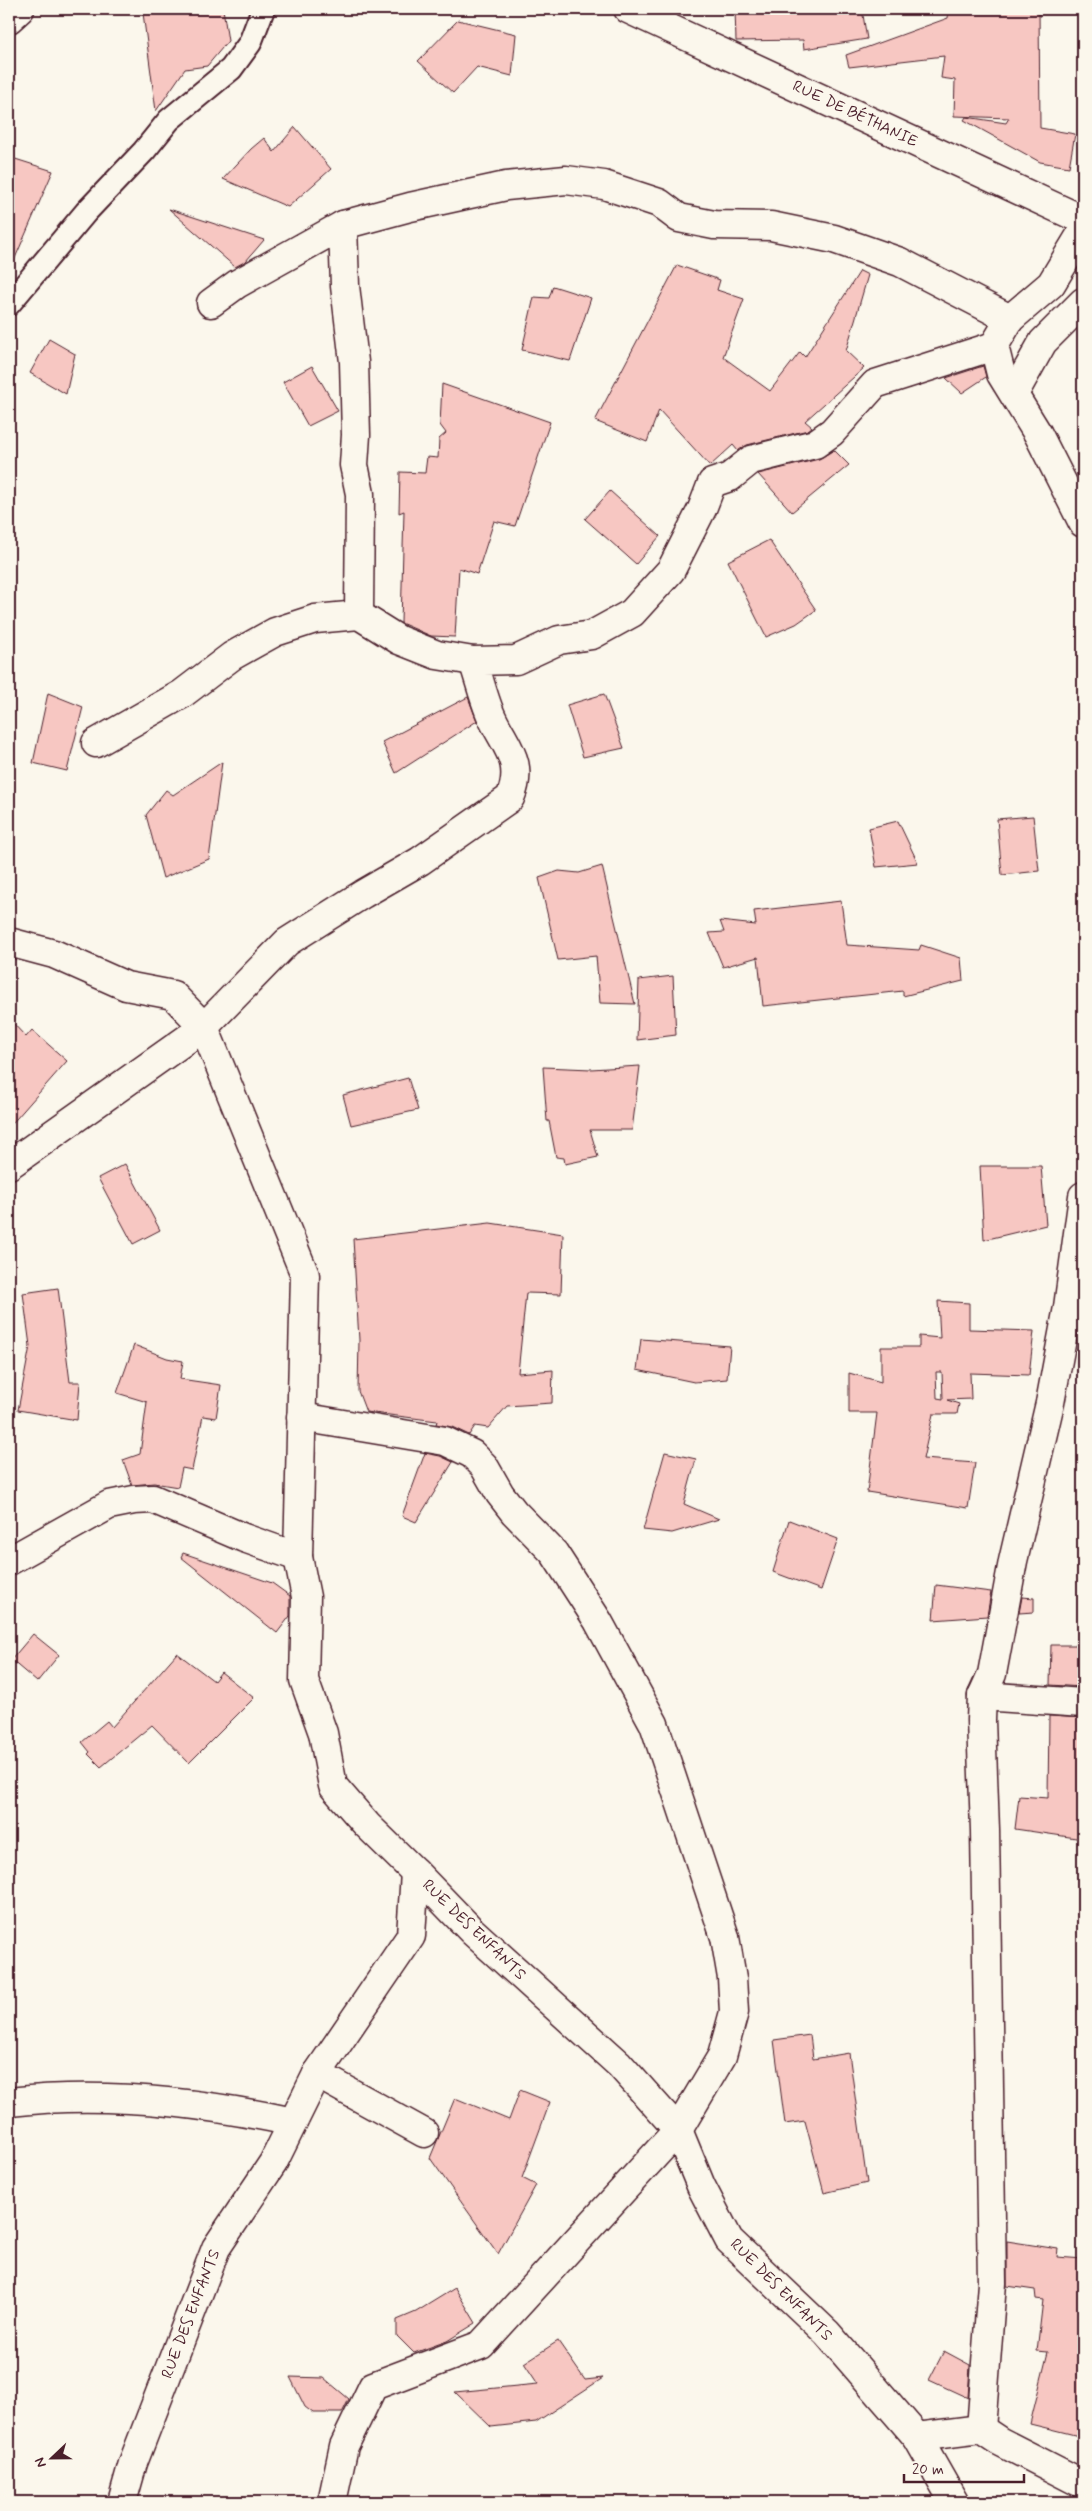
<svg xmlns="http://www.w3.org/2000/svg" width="1092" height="2511" viewBox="0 0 1092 2511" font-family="Mynerve,sans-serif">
<rect width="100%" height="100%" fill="#fbf7ec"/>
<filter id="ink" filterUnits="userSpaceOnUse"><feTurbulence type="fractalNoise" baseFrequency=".02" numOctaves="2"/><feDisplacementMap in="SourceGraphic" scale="10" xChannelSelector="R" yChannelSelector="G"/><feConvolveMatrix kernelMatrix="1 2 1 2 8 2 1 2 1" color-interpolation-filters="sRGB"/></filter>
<g filter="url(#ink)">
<g fill="#f7c7c2" stroke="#4a1f2b" fill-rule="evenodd">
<path d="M 170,9 L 223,9 L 228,41 L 207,66 L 185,69 L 156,111 L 143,13 Z"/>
<path d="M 735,9 L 862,9 L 867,39 L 804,49 L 803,40 L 736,41 Z"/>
<path d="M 949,9 L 1039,9 L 1040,128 L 1075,134 L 1069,167 L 1040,162 L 964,120 L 966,117 L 1006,123 L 1009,118 L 954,116 L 955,80 L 941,78 L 944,56 L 849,67 L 846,55 L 948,18 Z"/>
<path d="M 458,20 L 516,34 L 512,76 L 477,67 L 453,93 L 418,61 Z"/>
<path d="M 295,127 L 331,169 L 288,207 L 223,179 L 251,149 L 264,138 L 274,152 Z"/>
<path d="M 9,157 L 53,171 L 9,272 Z"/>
<path d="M 169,209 L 264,240 L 246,261 L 235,267 Z"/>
<path d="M 677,265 L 720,280 L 717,290 L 744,299 L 723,357 L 770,391 L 800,352 L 805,357 L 860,271 L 868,275 L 846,351 L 864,368 L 805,421 L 812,427 L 808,430 L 747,445 L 738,451 L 733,445 L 710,466 L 659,410 L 647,442 L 595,421 Z"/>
<path d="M 553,286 L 591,298 L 570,361 L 522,350 L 534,297 L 549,298 Z"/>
<path d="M 49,339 L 75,354 L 66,394 L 30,373 Z"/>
<path d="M 312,366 L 338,411 L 308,426 L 283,382 Z"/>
<path d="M 983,366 L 986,377 L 962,393 L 946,378 Z"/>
<path d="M 442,384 L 550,422 L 515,526 L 494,521 L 477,574 L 459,568 L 455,637 L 431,636 L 401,623 L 404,511 L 399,513 L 400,472 L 425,473 L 427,457 L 438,458 L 439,439 L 446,433 L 440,425 Z"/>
<path d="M 834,450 L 849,465 L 792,512 L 758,474 L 819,459 Z"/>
<path d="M 610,491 L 660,536 L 636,564 L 585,519 Z"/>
<path d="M 769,540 L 816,610 L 796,624 L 766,637 L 728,561 Z"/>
<path d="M 48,693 L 83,707 L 67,771 L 33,763 Z"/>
<path d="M 604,694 L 624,748 L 583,757 L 567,705 Z"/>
<path d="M 468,697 L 477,721 L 396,773 L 382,742 Z"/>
<path d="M 222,762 L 209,859 L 163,878 L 146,815 L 166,790 L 173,795 Z"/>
<path d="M 1033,816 L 1039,871 L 1002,875 L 997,819 Z"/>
<path d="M 898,821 L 918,863 L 876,867 L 869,828 Z"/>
<path d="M 602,866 L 610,900 L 635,1004 L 600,1003 L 596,956 L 558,960 L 539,878 L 559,871 L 579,873 Z"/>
<path d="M 841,901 L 847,945 L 919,950 L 921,945 L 961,958 L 963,981 L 903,996 L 903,991 L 763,1006 L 758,957 L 723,967 L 709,933 L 724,932 L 720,921 L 756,925 L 754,911 Z"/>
<path d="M 673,976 L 676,1035 L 637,1040 L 639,980 Z"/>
<path d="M 9,1019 L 26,1037 L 32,1030 L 67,1061 L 9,1127 Z"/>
<path d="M 640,1066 L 632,1130 L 590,1130 L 598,1157 L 565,1164 L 564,1158 L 556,1157 L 549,1121 L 547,1121 L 543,1067 L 591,1069 Z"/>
<path d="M 408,1078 L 418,1110 L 351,1125 L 343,1095 Z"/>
<path d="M 125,1164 L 160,1230 L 133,1244 L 98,1178 Z"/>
<path d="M 980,1166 L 1041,1166 L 1046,1225 L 984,1240 Z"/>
<path d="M 490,1223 L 563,1234 L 561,1294 L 526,1293 L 518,1373 L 553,1370 L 552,1403 L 507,1406 L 488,1428 L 475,1426 L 469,1435 L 452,1427 L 436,1424 L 437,1421 L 366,1412 L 358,1391 L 359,1340 L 353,1239 Z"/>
<path d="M 58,1288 L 70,1382 L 80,1382 L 77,1420 L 18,1410 L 30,1346 L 23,1293 Z"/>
<path d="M 938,1301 L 969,1303 L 969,1329 L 1034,1331 L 1029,1375 L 970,1373 L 971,1399 L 947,1400 L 959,1404 L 957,1414 L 933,1414 L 923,1459 L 975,1463 L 968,1508 L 867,1492 L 877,1413 L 849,1413 L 849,1373 L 881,1382 L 881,1347 L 919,1347 L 919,1336 L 940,1338 ZM 936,1372 L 942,1372 L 943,1399 L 937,1398 Z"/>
<path d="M 641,1339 L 730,1346 L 727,1379 L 694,1382 L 637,1370 Z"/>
<path d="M 134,1345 L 167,1358 L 183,1361 L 180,1379 L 221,1385 L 216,1418 L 203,1416 L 192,1470 L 182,1468 L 178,1487 L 154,1483 L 132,1485 L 123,1460 L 140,1454 L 147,1402 L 117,1393 Z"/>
<path d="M 665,1452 L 696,1459 L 684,1504 L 719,1519 L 672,1533 L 643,1530 Z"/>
<path d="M 425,1453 L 440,1456 L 453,1462 L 416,1522 L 402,1516 Z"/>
<path d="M 789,1520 L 838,1539 L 821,1590 L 773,1572 Z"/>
<path d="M 183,1553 L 272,1583 L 290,1596 L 290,1616 L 277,1633 L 181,1557 Z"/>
<path d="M 936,1585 L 991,1592 L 987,1616 L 933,1620 Z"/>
<path d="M 1022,1597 L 1034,1598 L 1034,1612 L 1019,1613 Z"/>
<path d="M 33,1634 L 59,1655 L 37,1682 L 11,1660 Z"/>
<path d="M 1051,1645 L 1083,1645 L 1083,1687 L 1050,1685 Z"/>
<path d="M 177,1653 L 214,1681 L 221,1672 L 254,1698 L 189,1763 L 152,1725 L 101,1767 L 88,1754 L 90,1752 L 82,1742 L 107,1721 L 112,1727 Z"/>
<path d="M 1049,1716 L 1083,1718 L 1083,1839 L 1015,1829 L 1019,1796 L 1048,1798 Z"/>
<path d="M 810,2035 L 813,2059 L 849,2053 L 867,2183 L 824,2193 L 805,2121 L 785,2124 L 774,2040 Z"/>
<path d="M 520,2090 L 550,2102 L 522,2178 L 536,2185 L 498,2254 L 430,2158 L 455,2098 L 509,2120 Z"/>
<path d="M 1007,2241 L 1058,2249 L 1057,2257 L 1083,2259 L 1083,2437 L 1030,2424 L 1048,2352 L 1037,2351 L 1043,2300 L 1036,2299 L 1035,2290 L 1007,2286 Z"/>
<path d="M 455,2288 L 476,2323 L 447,2341 L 414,2353 L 397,2336 L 397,2320 L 416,2312 Z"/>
<path d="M 558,2341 L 585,2380 L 603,2378 L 536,2422 L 491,2427 L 455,2392 L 538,2384 L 524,2363 Z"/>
<path d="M 944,2351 L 970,2365 L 968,2398 L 929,2380 Z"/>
<path d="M 290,2377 L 324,2378 L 349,2399 L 342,2413 L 313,2413 L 305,2407 Z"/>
</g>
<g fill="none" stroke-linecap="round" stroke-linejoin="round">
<defs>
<path id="lane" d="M 9,304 L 86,212 L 144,151 L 169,120 L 231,69 L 250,43 L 263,9"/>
<g id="street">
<path d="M 628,9 L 1083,220"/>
<path d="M 9,19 L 20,9"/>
<path d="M 1083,231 L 1051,284 L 1010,319 L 994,346 L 1001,374 L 1038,434 L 1083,523"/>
<path d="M 211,303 L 237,284 L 343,225"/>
<path d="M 1014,394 L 1043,342 L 1083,302"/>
<path d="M 359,615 L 360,494 L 354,465 L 356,435 L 354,362 L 345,286 L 343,225 L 410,207 L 506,186 L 566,180 L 604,185 L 659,203 L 679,218 L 714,225 L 771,226 L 834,239 L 900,262 L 1010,319"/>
<path d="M 96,743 L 182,694 L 232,656 L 275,632 L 315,619 L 359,615 L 399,640 L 437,655 L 473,661"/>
<path d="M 9,942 L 54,954 L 126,986 L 173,995 L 204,1027 L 305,1275 L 298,1557 L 306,1597 L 304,1680 L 323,1733 L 333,1786 L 367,1825 L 415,1872"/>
<path d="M 9,1165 L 204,1027 L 287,942 L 363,894 L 420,861 L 510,798 C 526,760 503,745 490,713 C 483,696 479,678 473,661 L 516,660 L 559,640 L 592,635 L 632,613 L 671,570 L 702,509 L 712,483 L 730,477 L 751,460 L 815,444 L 832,432 L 875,384 L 994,346"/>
<path d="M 301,1417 L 445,1441 L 472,1454 L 484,1466 L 500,1494 L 514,1512 L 554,1553 L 598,1621 L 654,1724 L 725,1937 L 732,1978 L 734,2012 L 722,2056 L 678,2130 L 481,2345 L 373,2386 L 344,2446 L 332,2502"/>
<path d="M 9,1561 L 109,1505 L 134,1500 L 153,1499 L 244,1538 L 298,1557"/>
<path d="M 982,1696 L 1083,1703"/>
<path d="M 317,2074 L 424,2133"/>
<path d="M 9,2102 C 103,2091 201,2102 293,2122"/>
<path d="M 981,2429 L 992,2283 L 985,1830 L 981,1720 L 982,1696 L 992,1674 L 1013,1561 L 1050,1403 L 1068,1307 L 1083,1196"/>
<path d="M 917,2437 L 981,2429 L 999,2441 L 1083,2484"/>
<path d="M 122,2502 L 133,2463 L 216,2248 L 273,2163 L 317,2074 L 411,1936 L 415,1872 L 472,1931 L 619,2064 L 678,2130 L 701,2186 L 729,2240 L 827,2333 L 917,2437 L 954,2502"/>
</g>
</defs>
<use href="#lane" stroke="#4a1f2b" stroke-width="26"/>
<use href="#street" stroke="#4a1f2b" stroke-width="31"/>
<use href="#lane" stroke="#fbf7ec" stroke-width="22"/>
<use href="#street" stroke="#fbf7ec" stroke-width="28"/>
</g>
</g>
<g text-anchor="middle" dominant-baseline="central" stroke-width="4" stroke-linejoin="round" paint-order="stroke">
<g font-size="16" fill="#4a1f2b" stroke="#fbf7ec">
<text transform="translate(855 114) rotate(25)">RUE DE BÉTHANIE</text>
<text transform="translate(474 1930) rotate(44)">RUE DES ENFANTS</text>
<text transform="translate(781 2290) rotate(45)">RUE DES ENFANTS</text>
<text transform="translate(191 2314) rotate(-69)">RUE DES ENFANTS</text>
</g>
</g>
<rect width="1092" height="2511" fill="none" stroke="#fbf7ec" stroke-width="30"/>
<rect x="15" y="15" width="1062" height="2481" fill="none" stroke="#4a1f2b" stroke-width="2" filter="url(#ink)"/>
<g transform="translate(52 2458) rotate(248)" stroke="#fbf7ec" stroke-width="4" paint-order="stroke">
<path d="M0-4L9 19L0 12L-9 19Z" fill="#4a1f2b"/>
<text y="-8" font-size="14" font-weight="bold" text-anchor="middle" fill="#4a1f2b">N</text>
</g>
<path d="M904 2474v8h120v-8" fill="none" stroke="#4a1f2b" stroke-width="2.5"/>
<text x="912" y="2474" font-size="15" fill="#4a1f2b" stroke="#fbf7ec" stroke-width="4" paint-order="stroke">20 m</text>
</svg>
